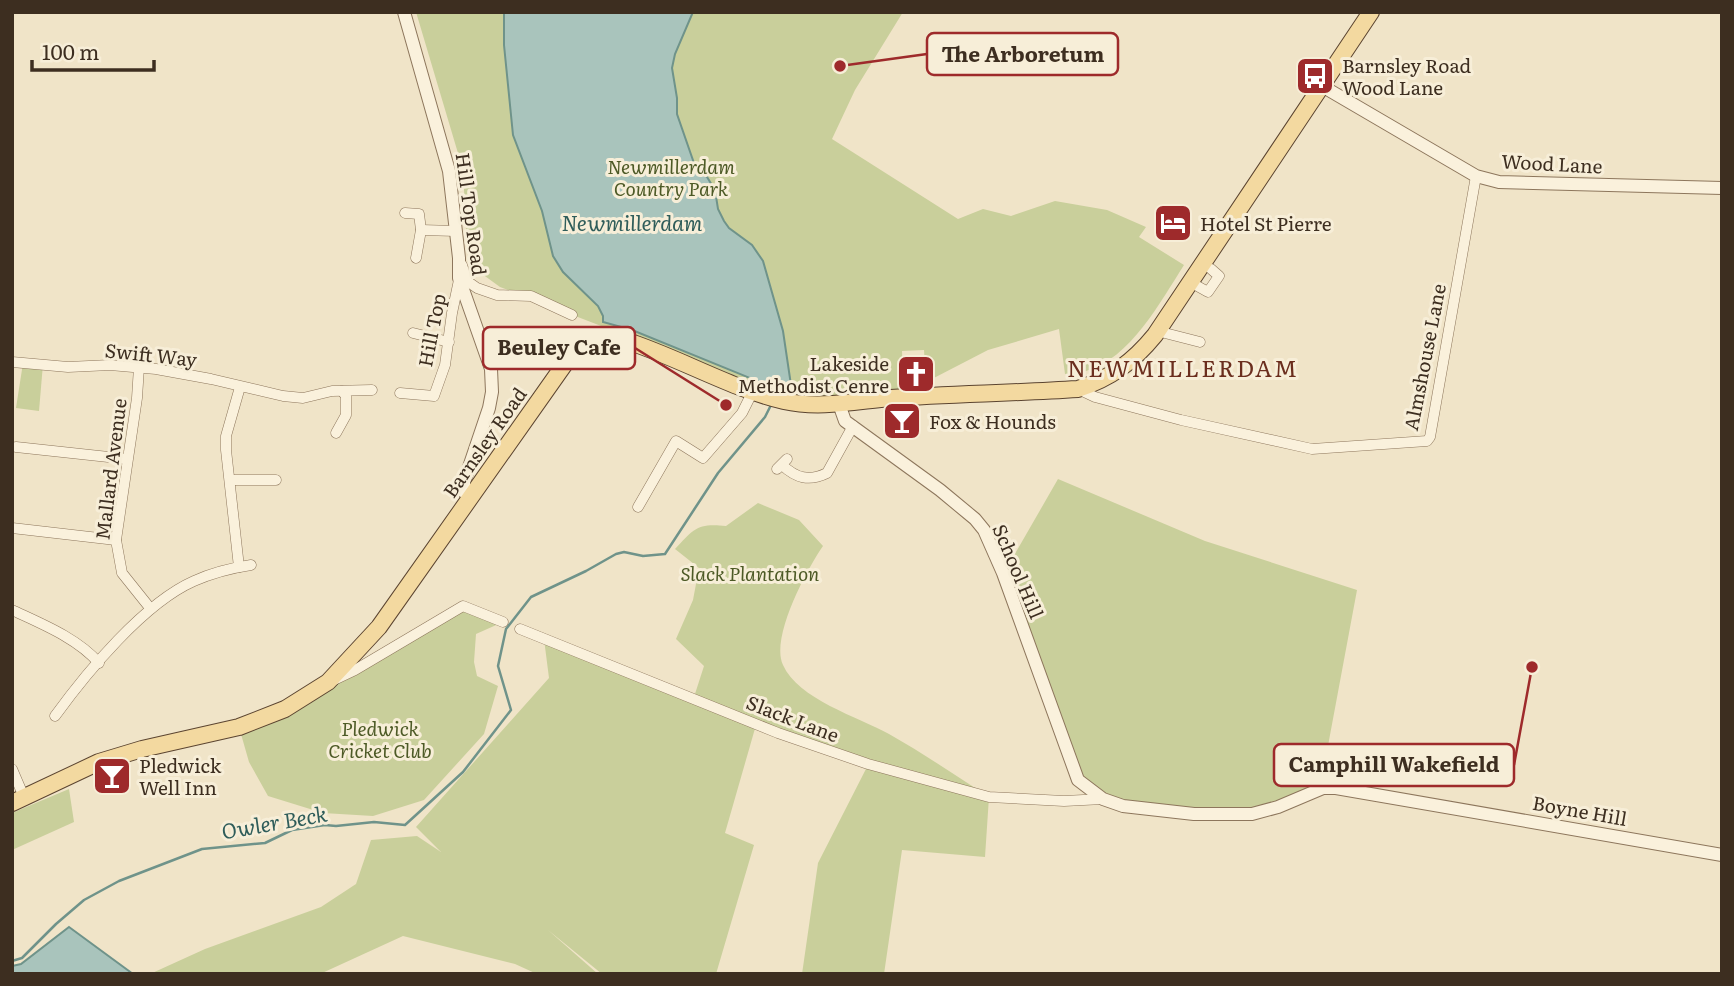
<svg xmlns="http://www.w3.org/2000/svg" width="1734" height="986" viewBox="0 0 1734 986" font-family="Literata,serif">
<rect width="100%" height="100%" fill="#f0e4c8"/>
<g fill="#c9cf9b">
<path d="M 416,12 L 903,12 L 855,90 L 832,139 L 958,219 L 983,209 L 1011,216 L 1055,201 L 1107,210 L 1146,227 L 1139,237 L 1184,265 C 1161,301 1130,359 1086,371 C 1080,373 1072,373 1065,374 L 1059,329 L 988,350 L 930,380 L 926,380 L 924,350 L 902,351 L 904,398 L 861,401 L 850,394 L 800,403 L 500,287 L 478,271 L 467,250 L 463,170 Z"/>
<path d="M 23,363 L 43,364 L 39,411 L 16,408 Z"/>
<path d="M 1058,479 L 1205,541 L 1357,590 L 1322,778 L 1278,807 L 1252,814 L 1142,809 L 1088,790 L 997,557 L 1008,566 Z"/>
<path d="M 758,503 L 799,520 L 823,546 C 807,569 770,638 783,665 C 798,699 858,717 889,734 C 923,753 956,776 989,797 L 985,857 L 902,850 L 884,974 L 802,974 L 818,863 L 868,765 L 756,725 L 725,833 L 754,845 L 716,974 L 602,974 L 548,930 L 598,974 L 537,974 L 515,964 L 403,936 L 320,974 L 150,974 L 205,949 L 321,907 L 356,884 L 371,840 L 417,836 L 441,852 L 416,827 L 549,678 L 544,639 L 694,697 L 704,666 L 676,639 L 693,600 L 699,568 L 675,549 C 694,529 697,523 726,526 Z"/>
<path d="M 463,606 L 503,622 L 476,634 L 474,662 L 477,676 L 498,686 L 484,734 L 424,800 L 373,816 L 323,813 L 268,796 L 249,762 L 239,727 L 285,709 Z"/>
<path d="M 69,789 L 74,822 L 12,850 L 12,813 Z"/>
</g>
<g fill="#a9c4bc" stroke="#6f938a" stroke-width="2">
<path d="M 504,12 L 693,12 L 675,54 L 672,68 L 677,98 L 677,114 L 695,166 L 707,177 L 715,190 L 718,209 L 724,221 L 729,228 L 752,245 L 763,261 L 783,331 L 791,385 L 779,382 L 772,387 L 632,330 L 603,322 L 603,316 L 598,306 L 563,272 L 553,256 L 542,211 L 513,135 L 504,45 Z"/>
<path d="M 69,927 L 133,974 L 12,974 L 12,966 L 21,964 Z"/>
</g>
<g fill="none" stroke-linecap="round" stroke-linejoin="round">
<g stroke="#6f938a" stroke-width="2.5">
<path d="M 775,392 L 779,382"/>
<path d="M 12,961 L 22,958 L 56,924 L 84,900 L 119,881 L 202,849 L 265,843 L 292,830 L 325,825 L 336,826 L 374,822 L 405,825 L 463,772 L 511,710 L 498,666 L 506,629 L 531,597 L 586,571 L 616,554 L 624,552 L 643,556 L 665,554 L 718,473 L 765,417 L 771,405"/>
</g>
<defs>
<g id="minor">
<path d="M 405,213 L 419,214 L 421,230 L 416,258"/>
<path d="M 421,230 L 456,231"/>
<path d="M 462,265 L 467,281 L 477,288 L 497,295 L 531,296 L 572,315"/>
<path d="M 1190,282 L 1208,292 L 1219,276 L 1211,269"/>
<path d="M 1157,331 L 1200,342"/>
<path d="M 413,333 L 449,342"/>
<path d="M 12,362 L 68,367 L 110,365 L 156,369 L 211,379 L 283,396 L 303,398 L 332,391 L 372,390"/>
<path d="M 139,367 L 137,398 L 116,540 L 122,573 L 150,608"/>
<path d="M 1078,389 L 1095,397 L 1181,420 L 1312,449 L 1427,441 L 1430,437 L 1476,176"/>
<path d="M 400,393 L 434,396 L 445,365 L 452,313 L 459,280"/>
<path d="M 336,433 L 346,415 L 346,396 L 342,391"/>
<path d="M 16,447 L 127,459"/>
<path d="M 782,465 C 796,478 809,482 827,473 L 853,426"/>
<path d="M 777,469 L 787,459"/>
<path d="M 230,480 L 276,480"/>
<path d="M 638,507 L 676,441 L 703,458 L 742,413 L 753,391"/>
<path d="M 12,528 L 116,540"/>
<path d="M 239,567 L 226,450 L 226,436 L 240,387"/>
<path d="M 12,610 C 42,624 77,638 99,663"/>
<path d="M 520,629 L 778,733 L 868,764 L 989,797 L 1064,801 L 1103,799"/>
<path d="M 334,680 L 355,670 L 463,606 L 503,622"/>
<path d="M 55,716 C 87,672 144,603 194,581 C 212,573 231,568 251,565"/>
<path d="M 12,769 L 24,797"/>
</g>
<g id="tertiary">
<path d="M 404,12 L 449,171 L 459,258 L 459,278 L 491,369 L 492,392 L 489,408 L 464,482 L 464,492 L 471,498"/>
<path d="M 1322,86 L 1476,176 L 1499,182 L 1722,188"/>
<path d="M 839,404 L 845,421 L 940,490 L 975,519 L 984,530 L 1003,573 L 1078,780 L 1103,799 L 1123,806 L 1194,814 L 1252,814 L 1278,807 L 1323,788 L 1336,788 L 1722,855"/>
</g>
<path id="primary" d="M 12,803 L 99,762 L 142,749 L 239,727 L 285,709 L 328,682 L 379,627 L 576,348 C 591,337 606,337 624,340 C 678,357 729,388 784,401 C 819,409 856,401 891,398 C 953,394 1016,393 1078,389 C 1111,378 1133,362 1155,335 L 1371,12"/>
</defs>
<use href="#minor" stroke="#8d765c" stroke-width="11"/>
<use href="#tertiary" stroke="#8d765c" stroke-width="14"/>
<use href="#primary" stroke="#5b4430" stroke-width="18"/>
<use href="#minor" stroke="#faf1dc" stroke-width="10"/>
<use href="#tertiary" stroke="#faf1dc" stroke-width="12"/>
<use href="#primary" stroke="#f3d9a0" stroke-width="16"/>
</g>
<defs>
<symbol id="bus-square" viewBox="-11 -11 22 22"><rect x="-9" y="-9" width="18" height="18" rx="4" fill="#9e2a2b" stroke="#f7eed8"/><path d="M-5-6H5V4H4V6H2V4H-2V6H-4V4H-5ZM-3.5-4V0h7V-4ZM-3.5 1.2v1.5H-2V1.2ZM2 1.2v1.5H3.5V1.2Z" fill="#fff"/></symbol>
<symbol id="hotel-square" viewBox="-11 -11 22 22"><rect x="-9" y="-9" width="18" height="18" rx="4" fill="#9e2a2b" stroke="#f7eed8"/><path d="M-6-4.5h1.5V1H6V5H4.5V3h-9V5H-6ZM-4 0a1.8 1.8 0 1 1 3.6 0ZM.5 0V-2.5h3Q6-2.5 6 0Z" fill="#fff"/></symbol>
<symbol id="church-square" viewBox="-11 -11 22 22"><rect x="-9" y="-9" width="18" height="18" rx="4" fill="#9e2a2b" stroke="#f7eed8"/><path d="M-1.2-6h2.4v3.5h3.3v2.4h-3.3V6h-2.4V-.1h-3.3v-2.4h3.3Z" fill="#fff"/></symbol>
<symbol id="bar-square" viewBox="-11 -11 22 22"><rect x="-9" y="-9" width="18" height="18" rx="4" fill="#9e2a2b" stroke="#f7eed8"/><path d="M-6-5H6L.8 .8V4.5H3.5V6h-7V4.5H-.8V.8Z" fill="#fff"/></symbol>
</defs>
<g fill-rule="evenodd">
<use href="#bus-square" x="1293" y="54" width="44" height="44"/>
<use href="#hotel-square" x="1151" y="201" width="44" height="44"/>
<use href="#church-square" x="894" y="352" width="44" height="44"/>
<use href="#bar-square" x="880" y="399" width="44" height="44"/>
<use href="#bar-square" x="90" y="754" width="44" height="44"/>
</g>
<g text-anchor="middle" dominant-baseline="central" stroke-width="6" stroke-linejoin="round" paint-order="stroke">
<g font-size="19" fill="#3d2e20" stroke="#f7eed8" text-anchor="start">
<text x="1342" y="65">Barnsley Road<tspan x="1342" dy="22">Wood Lane</tspan></text>
<text x="1200" y="223">Hotel St Pierre</text>
<text x="889" y="363" text-anchor="end">Lakeside<tspan x="889" dy="22">Methodist Cenre</tspan></text>
<text x="929" y="421">Fox &amp; Hounds</text>
<text x="139" y="765">Pledwick<tspan x="139" dy="22">Well Inn</tspan></text>
</g>
<g font-size="19" fill="#3d2e20" stroke="#f7eed8">
<text transform="translate(1552 163) rotate(3)">Wood Lane</text>
<text transform="translate(472 214) rotate(82)">Hill Top Road</text>
<text transform="translate(431 330) rotate(-79)">Hill Top</text>
<text transform="translate(151 354) rotate(6)">Swift Way</text>
<text transform="translate(1424 357) rotate(-79)">Almshouse Lane</text>
<text transform="translate(484 442) rotate(-55)">Barnsley Road</text>
<text transform="translate(110 469) rotate(-83)">Mallard Avenue</text>
<text transform="translate(1019 571) rotate(67)">School Hill</text>
<text transform="translate(793 718) rotate(21)">Slack Lane</text>
<text transform="translate(1580 810) rotate(10)">Boyne Hill</text>
</g>
<g font-size="19" font-style="italic" fill="#4d5a26" stroke="#f7eed8">
<text x="671" y="166">Newmillerdam<tspan x="671" dy="22">Country Park</tspan></text>
<text x="750" y="573">Slack Plantation</text>
<text x="380" y="728">Pledwick<tspan x="380" dy="22">Cricket Club</tspan></text>
</g>
<g font-size="21" font-style="italic" fill="#2f5d5a" stroke="#f7eed8">
<text x="632" y="221">Newmillerdam</text>
<text transform="translate(274 821) rotate(-10)">Owler Beck</text>
</g>
<g font-size="23" letter-spacing="2" fill="#6b2e1e" stroke="#f7eed8">
<text x="1183" y="367">NEWMILLERDAM</text>
</g>
</g>
<path fill="none" stroke="#9e2a2b" stroke-width="2.5" d="M840 66L927 54M726 405L635 348M1532 667L1514 765"/>
<g fill="#9e2a2b" stroke="#f7eed8" stroke-width="2.5">
<circle cx="840" cy="66" r="7"/>
<circle cx="726" cy="405" r="7"/>
<circle cx="1532" cy="667" r="7"/>
</g>
<g fill="#f7eed8" stroke="#9e2a2b" stroke-width="2.5">
<rect x="927" y="33" width="191" height="42" rx="7"/>
<rect x="483" y="327" width="152" height="42" rx="7"/>
<rect x="1274" y="744" width="240" height="42" rx="7"/>
</g>
<g font-size="21" text-anchor="middle" font-weight="bold" fill="#3d2e20">
<text x="1023" y="62">The Arboretum</text>
<text x="559" y="355">Beuley Cafe</text>
<text x="1394" y="772">Camphill Wakefield</text>
</g>
<rect width="1734" height="986" fill="none" stroke="#3d2e20" stroke-width="28"/>
<path d="M32 60v10h122v-10" fill="none" stroke="#3d2e20" stroke-width="3.5"/>
<text x="42" y="60" font-size="21" fill="#3d2e20" stroke="#f7eed8" stroke-width="5" paint-order="stroke">100 m</text>
</svg>
